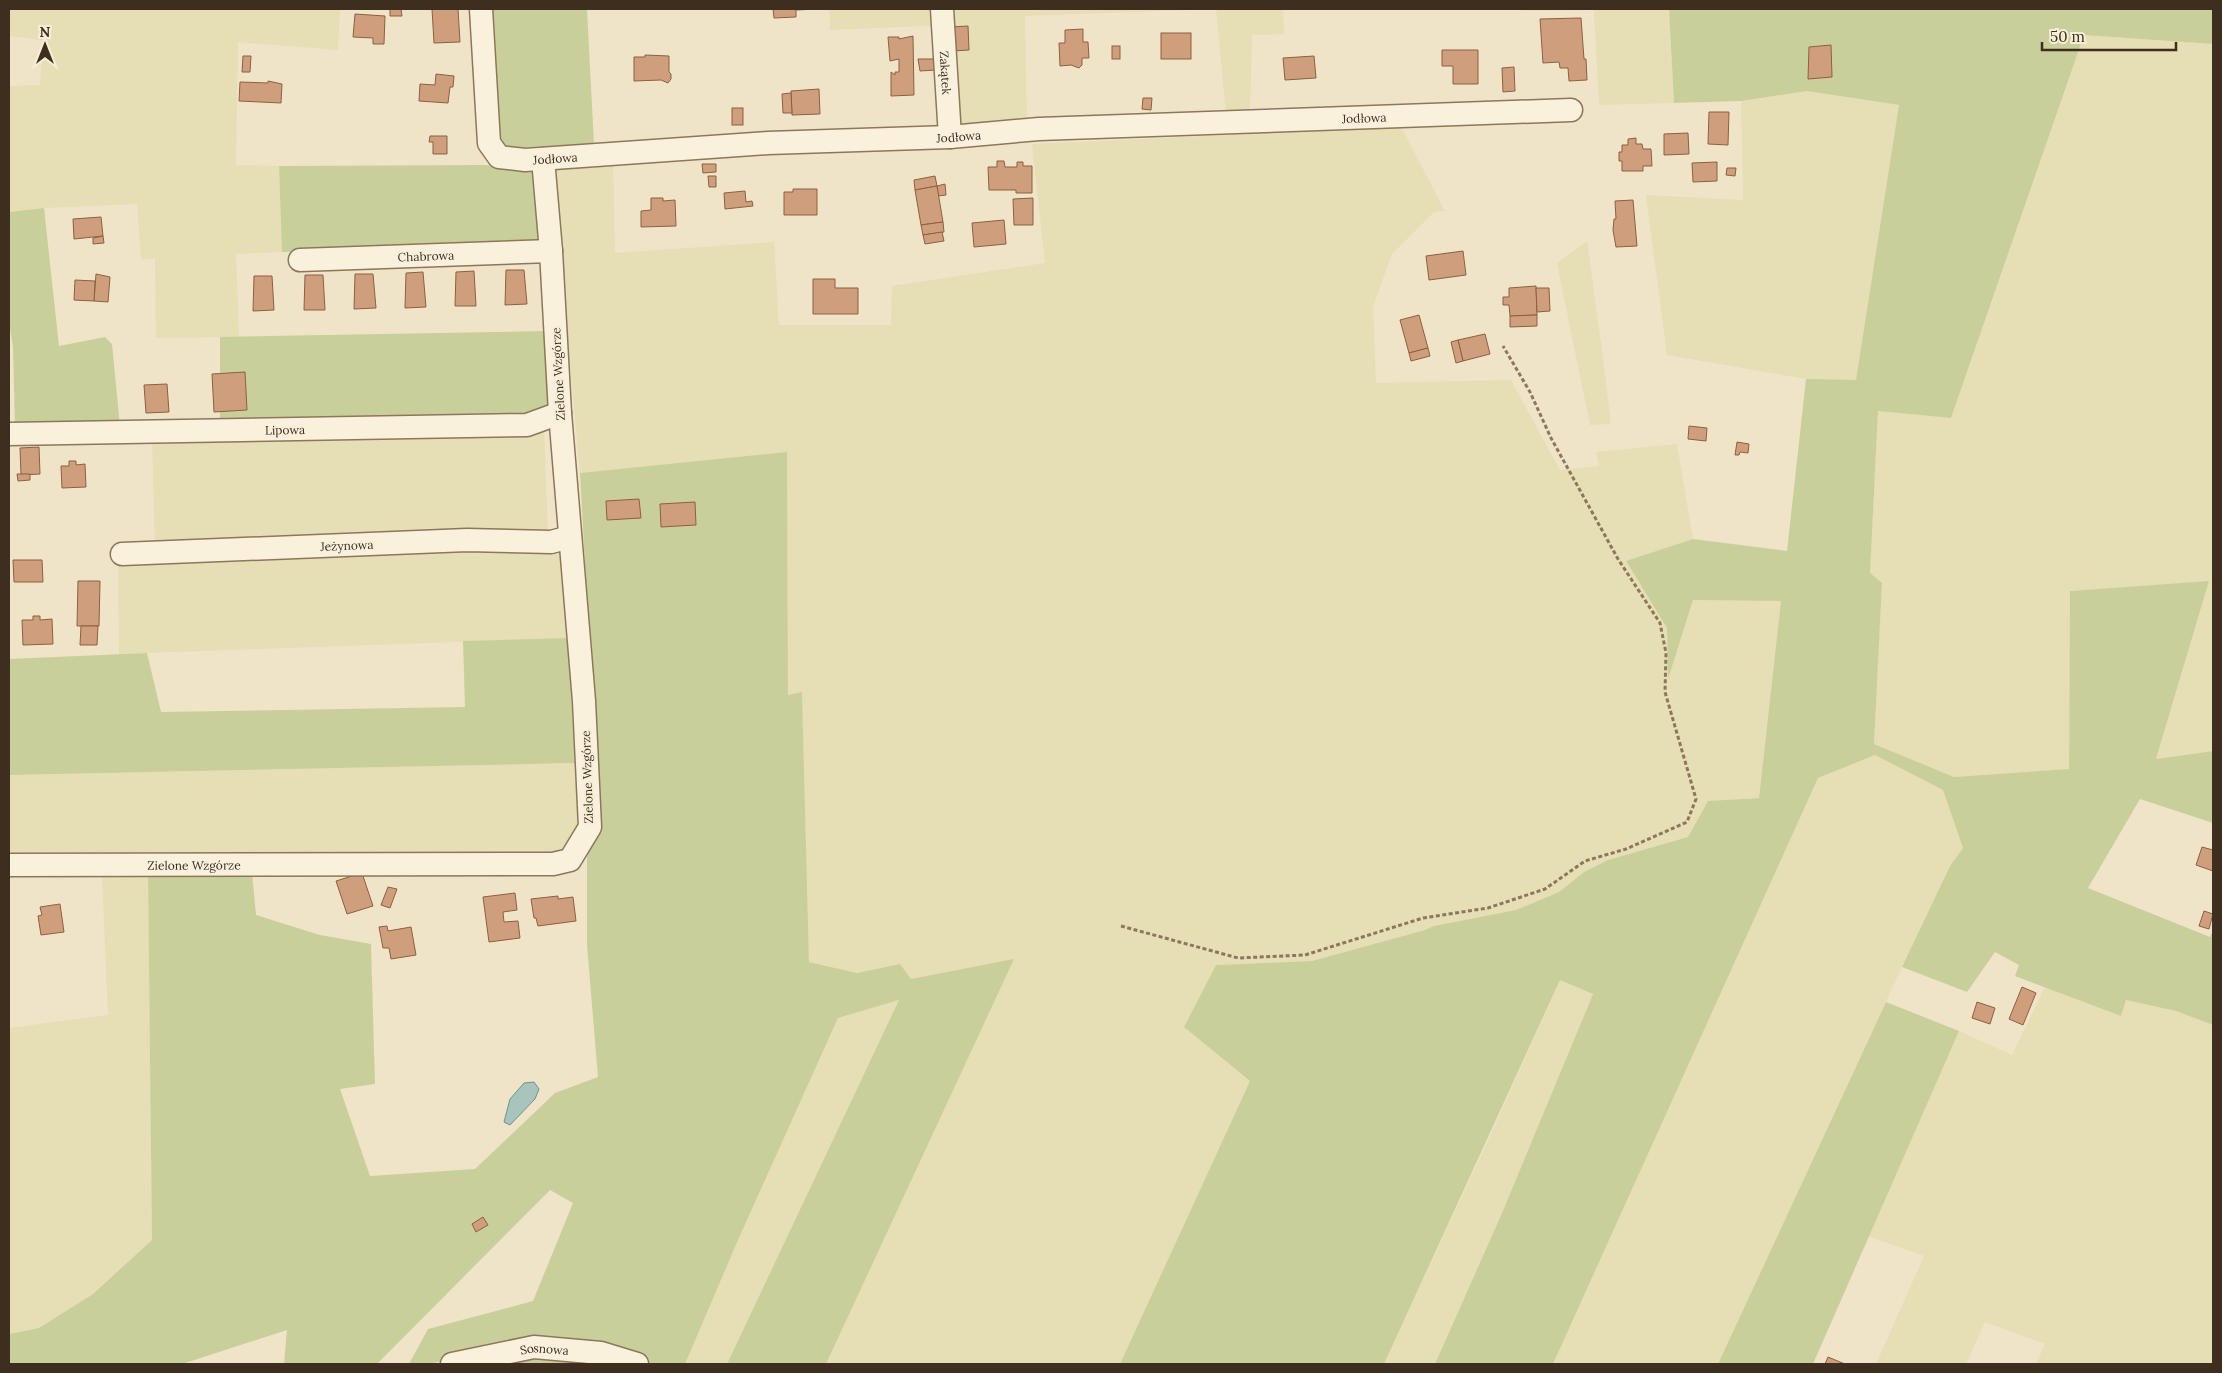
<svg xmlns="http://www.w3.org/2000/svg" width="2222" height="1373" viewBox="0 0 2222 1373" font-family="Lora,serif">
<rect width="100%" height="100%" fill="#f0e4c8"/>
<g fill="#e6deb5">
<path d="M 9,9 L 340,9 L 338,50 L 238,42 L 236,165 L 279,166 L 282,252 L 236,254 L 239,337 L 156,338 L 155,258 L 141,260 L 137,204 L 44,208 L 9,212 L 9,86 L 40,85 L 42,52 L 47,51 L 48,41 L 9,36 Z"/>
<path d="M 829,9 L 1283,9 L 1284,34 L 1252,35 L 1250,113 L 1226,114 L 1216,9 L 1025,16 L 1027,120 L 953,126 L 947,25 L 830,30 Z"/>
<path d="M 1526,9 L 1669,9 L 1674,103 L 1599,105 L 1594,10 L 1526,11 Z"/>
<path d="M 2084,35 L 2213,44 L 2213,751 L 2156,759 L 2209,582 L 2070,591 L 2069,769 L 1954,777 L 1874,744 L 1882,583 L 1870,573 L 1878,411 L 1951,418 Z"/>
<path d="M 1807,91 L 1899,105 L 1856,381 L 1806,379 L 1667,355 L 1646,195 L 1743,200 L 1741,101 Z"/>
<path d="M 1401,127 L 1445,211 L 1434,212 L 1392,254 L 1373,307 L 1376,383 L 1511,380 L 1560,470 L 1599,466 L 1596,452 L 1677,444 L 1693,539 L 1626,561 L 1667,628 L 1668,677 L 1693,600 L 1781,601 L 1759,798 L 1708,801 L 1688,837 L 1608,860 L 1584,872 L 1559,892 L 1516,910 L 1434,926 L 1426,930 L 1312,961 L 1216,965 L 1184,1027 L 1250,1081 L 1120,1364 L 826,1364 L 1013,960 L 911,979 L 900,965 L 857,973 L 809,962 L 802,692 L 788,696 L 787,452 L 580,473 L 552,169 L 613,166 L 615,253 L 774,242 L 779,325 L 891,325 L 892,286 L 1045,263 L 1032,144 Z"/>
<path d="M 1587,241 L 1601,343 L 1611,424 L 1590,425 L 1557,263 Z"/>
<path d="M 544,426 L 548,534 L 155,547 L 152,437 Z"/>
<path d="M 566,545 L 568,638 L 119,654 L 118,558 Z"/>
<path d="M 1875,755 L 1943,790 L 1963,848 L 1950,866 L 1902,967 L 1718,1364 L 1553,1364 L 1818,778 Z"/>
<path d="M 575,763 L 578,830 L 564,851 L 537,860 L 9,859 L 9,775 Z"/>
<path d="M 148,874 L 152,1240 L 93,1294 L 39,1328 L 9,1334 L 9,1028 L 108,1015 L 102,876 Z"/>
<path d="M 1560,980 L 1593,994 L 1502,1213 L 1435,1364 L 1384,1364 L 1496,1123 Z"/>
<path d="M 2045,987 L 2121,1016 L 2126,1000 L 2176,1011 L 2213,1025 L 2213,1364 L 2036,1364 L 2045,1344 L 1985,1322 L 1966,1364 L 1876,1364 L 1924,1256 L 1865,1235 L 1959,1031 L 2012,1055 Z"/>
<path d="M 899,1000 L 727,1364 L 685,1364 L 738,1240 L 838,1018 Z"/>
</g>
<g fill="#c9cf9b">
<path d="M 486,9 L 587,9 L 594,144 L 506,148 L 492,129 Z"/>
<path d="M 1669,9 L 2213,9 L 2213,44 L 2084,35 L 1951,418 L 1878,411 L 1870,573 L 1882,583 L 1874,744 L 1954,777 L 2069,769 L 2070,591 L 2209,581 L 2156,759 L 2213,751 L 2213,823 L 2140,799 L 2088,888 L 2210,937 L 2213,930 L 2213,1025 L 2176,1011 L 2126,1000 L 2121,1016 L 2015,976 L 2019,965 L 1995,952 L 1967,992 L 1902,967 L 1950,866 L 1963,848 L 1943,790 L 1875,755 L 1818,778 L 1553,1364 L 1435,1364 L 1502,1213 L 1593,994 L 1560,980 L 1384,1364 L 1120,1364 L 1250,1081 L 1184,1027 L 1216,965 L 1312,961 L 1425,930 L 1434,926 L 1516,910 L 1559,892 L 1584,872 L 1608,860 L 1688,837 L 1708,801 L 1759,798 L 1781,601 L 1693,600 L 1668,679 L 1667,628 L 1626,561 L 1693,539 L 1787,551 L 1806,379 L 1856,380 L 1899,105 L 1807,91 L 1741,101 L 1674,103 Z"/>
<path d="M 482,165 L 538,167 L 540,241 L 526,249 L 282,252 L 279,166 Z"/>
<path d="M 44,208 L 59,346 L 105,337 L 112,344 L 120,426 L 15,428 L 13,347 L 9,322 L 9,212 Z"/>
<path d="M 544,331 L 551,408 L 526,419 L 220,424 L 220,337 Z"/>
<path d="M 787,452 L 788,695 L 802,692 L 809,962 L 857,973 L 900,964 L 911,979 L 1014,959 L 826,1364 L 727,1364 L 899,1000 L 838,1018 L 738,1240 L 685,1364 L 655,1364 L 590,1346 L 529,1340 L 429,1364 L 409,1364 L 428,1329 L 533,1301 L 573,1203 L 550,1190 L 377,1364 L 284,1364 L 287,1330 L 182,1364 L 9,1364 L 9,1334 L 39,1328 L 93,1294 L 152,1240 L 148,874 L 252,873 L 256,915 L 320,935 L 371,944 L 375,1084 L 340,1089 L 370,1176 L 475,1169 L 555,1093 L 598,1077 L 587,945 L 587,857 L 599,823 L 580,473 Z"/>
<path d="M 568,638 L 575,763 L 9,775 L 9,659 L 147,653 L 161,712 L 465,707 L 463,641 Z"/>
<path d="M 1886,1002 L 1959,1031 L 1813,1364 L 1718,1364 Z"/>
<path d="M 530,1352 L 605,1364 L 482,1364 Z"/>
</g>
<path fill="#a9c4bc" stroke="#6f938a" d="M 534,1082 L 539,1089 L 535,1099 L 510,1125 L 504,1122 L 510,1099 L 524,1083 Z"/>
<g fill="#cf9f7d" stroke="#8d5f41">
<path d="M 390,9 L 401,9 L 402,16 L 390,16 Z"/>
<path d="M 432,9 L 458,9 L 460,42 L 434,43 Z"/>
<path d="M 773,9 L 818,9 L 796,10 L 796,17 L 774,18 Z"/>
<path d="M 355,14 L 385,16 L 384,44 L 373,44 L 373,38 L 353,37 Z"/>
<path d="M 1581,18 L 1584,59 L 1586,59 L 1587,80 L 1569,81 L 1568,68 L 1560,68 L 1559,62 L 1543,63 L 1540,19 Z"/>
<path d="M 968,26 L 969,50 L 952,51 L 951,27 Z"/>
<path d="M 1083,29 L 1083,42 L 1088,42 L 1089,58 L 1082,58 L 1082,65 L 1079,68 L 1071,65 L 1060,66 L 1059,43 L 1065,43 L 1065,30 Z"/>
<rect x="1161" y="33" width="30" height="26"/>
<path d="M 913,36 L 914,95 L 891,96 L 891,72 L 895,75 L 895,72 L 899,72 L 899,59 L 890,61 L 888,37 L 899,37 L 899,39 Z"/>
<path d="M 1831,45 L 1832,77 L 1808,79 L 1809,47 Z"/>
<rect x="1112" y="46" width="8" height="13"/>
<path d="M 1442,50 L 1478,50 L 1478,84 L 1453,84 L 1453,66 L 1442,66 Z"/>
<path d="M 645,55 L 669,56 L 669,72 L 671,74 L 671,79 L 668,83 L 661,80 L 634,81 L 634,57 L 645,57 Z"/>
<path d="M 243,56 L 251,56 L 250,72 L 242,72 Z"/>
<path d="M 1314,56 L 1316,78 L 1285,80 L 1283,58 Z"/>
<path d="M 918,59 L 935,59 L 936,70 L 920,71 Z"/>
<path d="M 1514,67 L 1515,91 L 1503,92 L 1502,68 Z"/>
<path d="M 436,74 L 454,76 L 453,87 L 450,87 L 448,103 L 419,101 L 420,84 L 435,85 Z"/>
<path d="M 268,81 L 282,84 L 281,103 L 239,101 L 240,82 L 268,83 Z"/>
<path d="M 819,89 L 820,114 L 792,115 L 791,91 Z"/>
<path d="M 791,93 L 792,113 L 783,113 L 782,94 Z"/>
<path d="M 1143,98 L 1152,98 L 1151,110 L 1142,109 Z"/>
<rect x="732" y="108" width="11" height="17"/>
<path d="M 1709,112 L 1729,112 L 1728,145 L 1708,144 Z"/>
<path d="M 1688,133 L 1689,154 L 1664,155 L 1664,134 Z"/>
<path d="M 430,136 L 447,136 L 447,154 L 433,154 L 433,142 L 429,142 Z"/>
<path d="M 1636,138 L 1636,144 L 1642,144 L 1643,149 L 1651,149 L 1652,166 L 1643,166 L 1643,171 L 1622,171 L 1622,161 L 1619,161 L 1619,152 L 1622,152 L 1622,145 L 1628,145 L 1628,139 Z"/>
<path d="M 997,161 L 1004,161 L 1005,167 L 1017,167 L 1017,162 L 1023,162 L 1023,166 L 1032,166 L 1032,193 L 1016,193 L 1016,190 L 989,190 L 988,167 L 997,167 Z"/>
<path d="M 1717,162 L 1717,181 L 1693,182 L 1692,163 Z"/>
<path d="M 702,164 L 716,164 L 716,172 L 703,173 Z"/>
<path d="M 1727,168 L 1736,168 L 1735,176 L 1726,175 Z"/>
<path d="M 708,176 L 716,176 L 716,187 L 709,187 Z"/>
<path d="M 935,176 L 937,186 L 915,190 L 914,180 Z"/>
<path d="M 945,184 L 946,195 L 938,196 L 937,186 Z"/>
<path d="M 937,186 L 943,222 L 921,225 L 915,190 Z"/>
<path d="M 793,189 L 817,189 L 817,215 L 784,215 L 784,192 L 793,192 Z"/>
<path d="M 745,191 L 746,202 L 752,201 L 753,206 L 725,209 L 724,193 Z"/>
<path d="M 651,198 L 663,198 L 663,201 L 675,200 L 676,226 L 641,227 L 641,211 L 651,210 Z"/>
<path d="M 1033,198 L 1033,225 L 1014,225 L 1013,199 Z"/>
<path d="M 1633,200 L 1637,246 L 1616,247 L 1613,230 L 1614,219 L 1616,219 L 1615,201 Z"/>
<path d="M 101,217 L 103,236 L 74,239 L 73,219 Z"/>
<path d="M 1004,220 L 1006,244 L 974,247 L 972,223 Z"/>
<path d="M 943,222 L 944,232 L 923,235 L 921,225 Z"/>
<path d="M 942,232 L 944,241 L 925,244 L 923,235 Z"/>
<path d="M 103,236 L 104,243 L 93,244 L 93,238 Z"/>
<path d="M 1463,251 L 1466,275 L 1429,280 L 1426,256 Z"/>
<path d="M 506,270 L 524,270 L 527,304 L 505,305 Z"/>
<path d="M 474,271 L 476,306 L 455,306 L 456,272 Z"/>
<path d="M 423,272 L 426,307 L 405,308 L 406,273 Z"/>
<path d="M 96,274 L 110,277 L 108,302 L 94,301 Z"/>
<path d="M 355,274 L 373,274 L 376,308 L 354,309 Z"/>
<path d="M 305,275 L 323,275 L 325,310 L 304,310 Z"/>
<path d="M 254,276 L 272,276 L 274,310 L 253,311 Z"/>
<path d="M 813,279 L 835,279 L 835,288 L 858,288 L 858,314 L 813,314 Z"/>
<path d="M 75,280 L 95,281 L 94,301 L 74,300 Z"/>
<path d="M 1536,286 L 1537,315 L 1510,316 L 1509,305 L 1503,305 L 1503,297 L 1509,297 L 1509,288 Z"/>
<path d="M 1536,288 L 1549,288 L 1550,311 L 1537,312 Z"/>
<path d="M 1419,315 L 1428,348 L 1409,353 L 1400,320 Z"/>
<path d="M 1537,315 L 1537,326 L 1510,327 L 1510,316 Z"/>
<path d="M 1485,334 L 1490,354 L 1463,361 L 1458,340 Z"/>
<path d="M 1458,340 L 1463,361 L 1456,363 L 1451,342 Z"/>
<path d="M 1428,348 L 1430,356 L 1411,361 L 1409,353 Z"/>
<path d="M 245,372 L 247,410 L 214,412 L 212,374 Z"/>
<path d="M 167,384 L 169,412 L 146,413 L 144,385 Z"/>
<path d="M 1689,426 L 1707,428 L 1706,441 L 1688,439 Z"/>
<path d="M 1737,442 L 1749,444 L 1748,453 L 1740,452 L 1739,455 L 1735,455 Z"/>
<path d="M 39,447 L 40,474 L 21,475 L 20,448 Z"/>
<path d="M 69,461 L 76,461 L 76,465 L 85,464 L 86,487 L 62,488 L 61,466 L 69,466 Z"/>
<path d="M 17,474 L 30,474 L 30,480 L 18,481 Z"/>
<path d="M 639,499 L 641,518 L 607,520 L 606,501 Z"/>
<path d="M 695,502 L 696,525 L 661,527 L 660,504 Z"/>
<path d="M 13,560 L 42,560 L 43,582 L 14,582 Z"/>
<path d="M 78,581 L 100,581 L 99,626 L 77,626 Z"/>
<path d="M 33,616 L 40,616 L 40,620 L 52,619 L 53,644 L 23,645 L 22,620 L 33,620 Z"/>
<path d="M 81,626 L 98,626 L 97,645 L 80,645 Z"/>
<path d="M 2202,847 L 2213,850 L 2213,849 L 2213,871 L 2196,865 Z"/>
<path d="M 362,873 L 373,906 L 347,914 L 336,881 Z"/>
<path d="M 388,887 L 397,889 L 390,908 L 381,905 Z"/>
<path d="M 515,893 L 517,910 L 503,912 L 504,922 L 518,921 L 520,938 L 489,942 L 483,897 Z"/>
<path d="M 558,896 L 558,899 L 573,897 L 576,921 L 538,926 L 536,918 L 534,918 L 531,899 Z"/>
<path d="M 60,904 L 64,932 L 41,935 L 38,916 L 42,915 L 40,907 Z"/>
<path d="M 2204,911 L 2213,914 L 2209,929 L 2199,926 Z"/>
<path d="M 387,926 L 388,931 L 411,927 L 416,955 L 391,959 L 389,948 L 383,948 L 379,927 Z"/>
<path d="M 2022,987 L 2036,993 L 2023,1025 L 2009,1019 Z"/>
<path d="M 1977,1002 L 1995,1008 L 1990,1024 L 1972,1018 Z"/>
<path d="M 483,1217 L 488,1225 L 476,1232 L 472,1224 Z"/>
<path d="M 1828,1357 L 1845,1364 L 1825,1364 Z"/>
</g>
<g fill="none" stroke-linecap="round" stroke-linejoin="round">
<defs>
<g id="minor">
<path id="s1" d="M 481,9 L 489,143 L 499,157 L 525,160 L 768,143 L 950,137 L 1039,129 L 1571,110"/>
<path id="s2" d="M 942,9 L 950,137"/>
<path id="s3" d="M 300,260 L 551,251"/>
<path id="s4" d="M 9,434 L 527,425 L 560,413"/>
<path id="s5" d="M 122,554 L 467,540 L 551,542 L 570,537"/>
<path id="s6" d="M 9,865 L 553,864 L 570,860 L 590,827 L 584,701 L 560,413 L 551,251 L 543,159"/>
<path id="s7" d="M 452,1364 L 534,1347 L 601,1353 L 637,1364"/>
</g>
</defs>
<use href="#minor" stroke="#8d765c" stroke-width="25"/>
<path stroke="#8d765c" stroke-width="3" stroke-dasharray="4 2.5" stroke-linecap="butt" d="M 1121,926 L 1238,958 L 1305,955 L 1423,918 L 1488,908 L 1545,889 L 1585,861 L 1626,849 L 1687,822 L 1696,799 L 1665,692 L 1666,653 L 1660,623 L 1618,559 L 1551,438 L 1530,392 L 1503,346"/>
<use href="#minor" stroke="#faf1dc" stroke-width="22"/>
</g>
<g text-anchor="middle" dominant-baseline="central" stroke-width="4.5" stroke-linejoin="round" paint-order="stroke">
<g font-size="12" fill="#3d2e20" stroke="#f7eed8">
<text stroke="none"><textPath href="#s2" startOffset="64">Zakątek</textPath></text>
<text stroke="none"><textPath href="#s1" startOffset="1018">Jodłowa</textPath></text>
<text stroke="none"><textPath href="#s1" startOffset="612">Jodłowa</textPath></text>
<text stroke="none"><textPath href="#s1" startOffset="208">Jodłowa</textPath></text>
<text stroke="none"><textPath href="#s3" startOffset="126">Chabrowa</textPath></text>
<text transform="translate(558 374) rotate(-93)">Zielone Wzgórze</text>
<text stroke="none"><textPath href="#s4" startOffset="276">Lipowa</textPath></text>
<text stroke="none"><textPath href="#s5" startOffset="225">Jeżynowa</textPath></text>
<text transform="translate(587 777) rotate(-92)">Zielone Wzgórze</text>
<text stroke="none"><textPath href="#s6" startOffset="185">Zielone Wzgórze</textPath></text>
<text stroke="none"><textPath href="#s7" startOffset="94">Sosnowa</textPath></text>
</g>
</g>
<rect width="2222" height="1373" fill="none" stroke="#3d2e20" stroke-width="20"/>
<g transform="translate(45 45)" stroke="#f7eed8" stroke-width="4" paint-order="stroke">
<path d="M0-4L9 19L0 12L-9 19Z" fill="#3d2e20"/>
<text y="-8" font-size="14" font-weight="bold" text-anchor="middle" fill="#3d2e20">N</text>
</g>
<path d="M2042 42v8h134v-8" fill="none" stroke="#3d2e20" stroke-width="2.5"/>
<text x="2050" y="42" font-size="15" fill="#3d2e20" stroke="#f7eed8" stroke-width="4" paint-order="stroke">50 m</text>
</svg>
